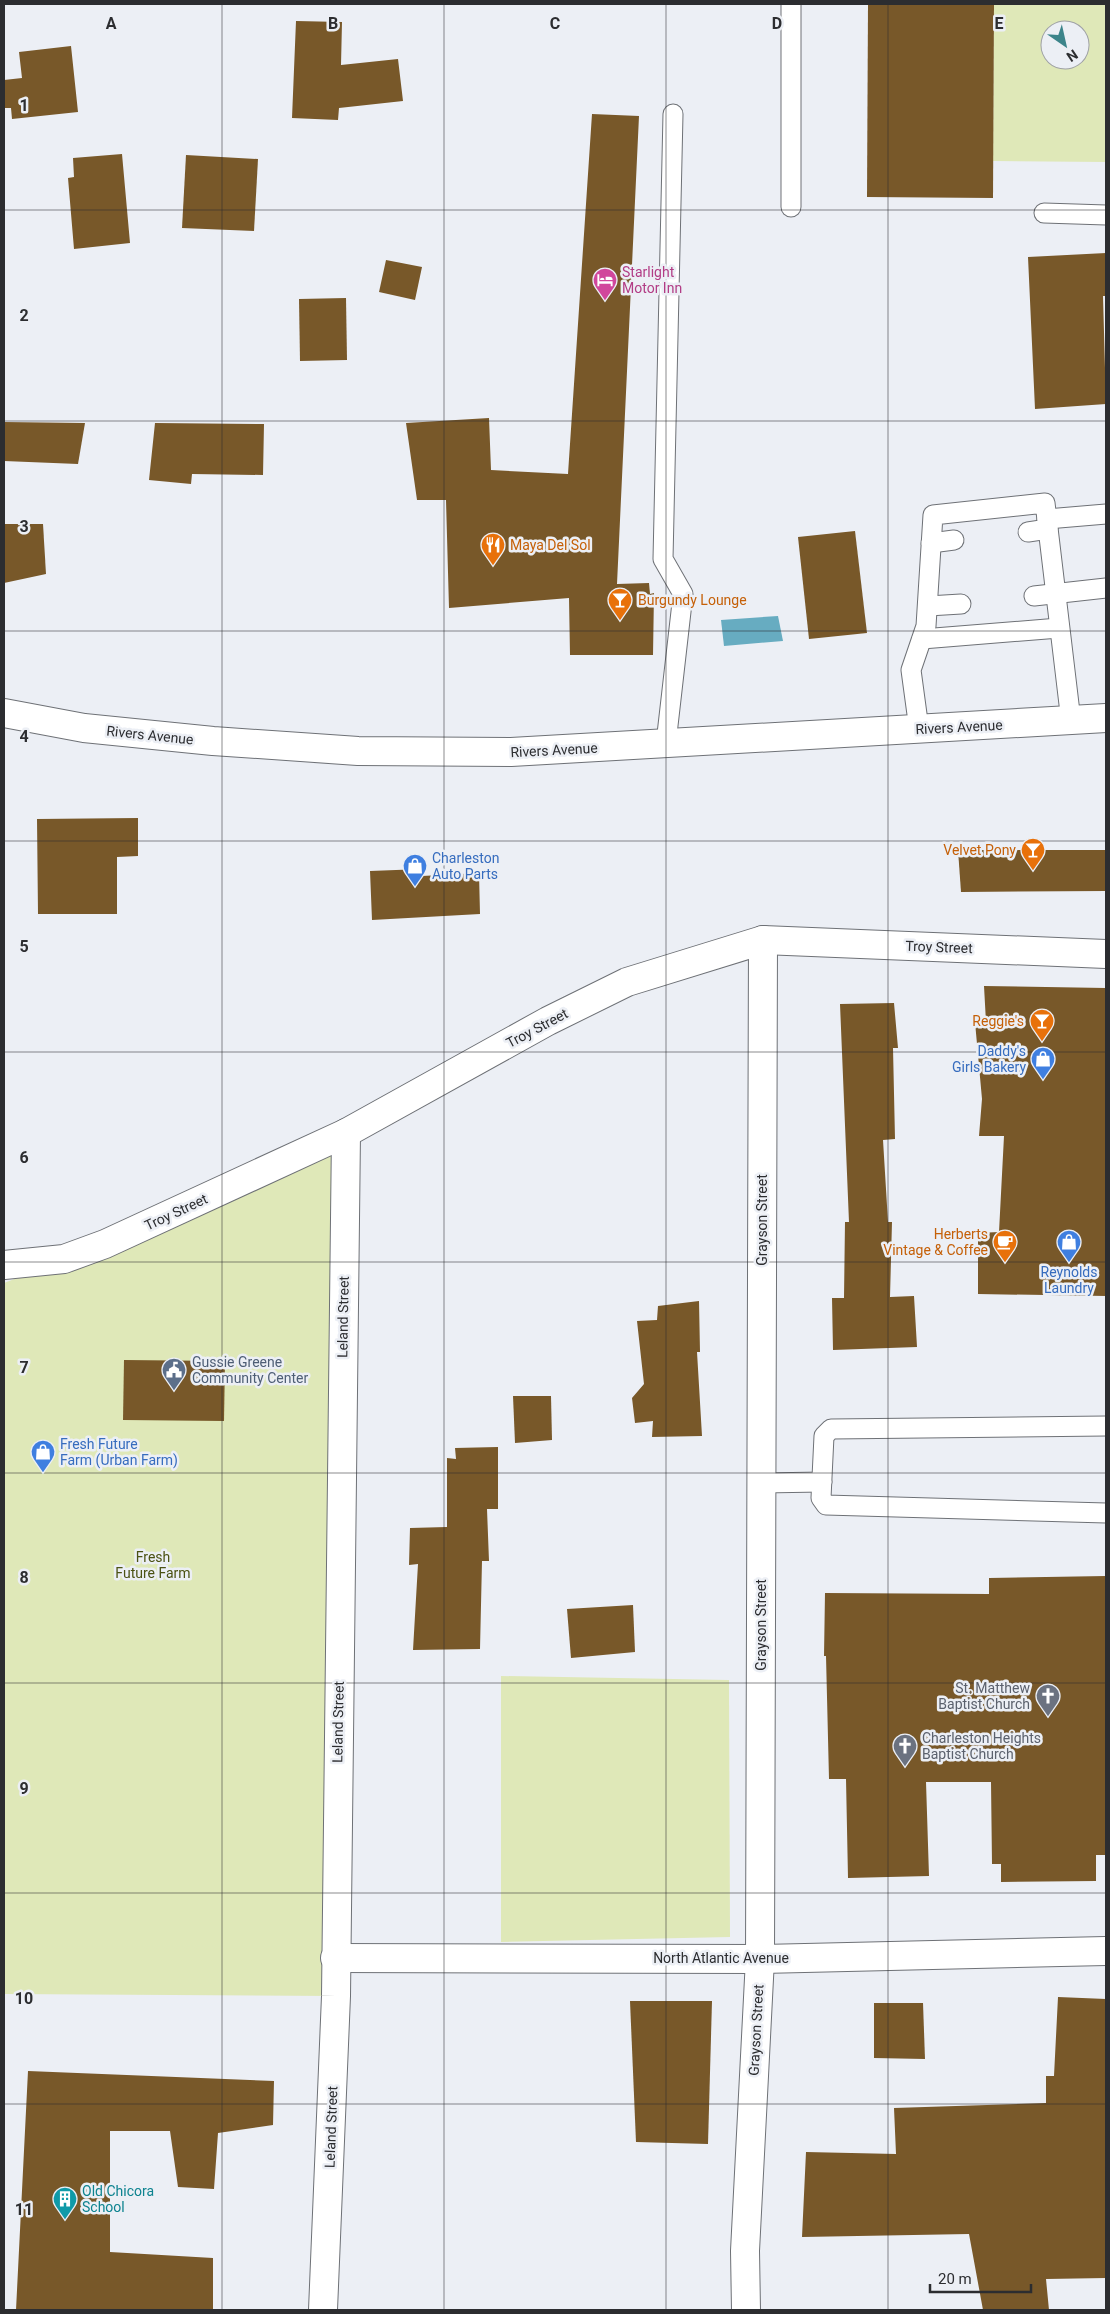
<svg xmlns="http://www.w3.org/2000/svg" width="1110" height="2314" viewBox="0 0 1110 2314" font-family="Roboto,sans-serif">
<rect width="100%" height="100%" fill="#eceff5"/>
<g fill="#dfe8b8" fill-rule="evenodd">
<path d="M 994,4 L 1106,4 L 1106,162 L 993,161 ZM 1050,30 L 1080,30 L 1080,60 L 1050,60 Z"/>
<path d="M 345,1134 L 336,1996 L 4,1994 L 4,1283 L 64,1260 Z"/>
<path d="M 501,1676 L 729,1680 L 730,1937 L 501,1942 Z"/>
</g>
<path fill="#67acc1" d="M 778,616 L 783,641 L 724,646 L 721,620 Z"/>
<g fill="#785829">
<path d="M 868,4 L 994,4 L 993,198 L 867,197 Z"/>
<path d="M 296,21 L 342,22 L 341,65 L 398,59 L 403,101 L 339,108 L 338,120 L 292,118 Z"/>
<path d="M 71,46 L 78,112 L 12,119 L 11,108 L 4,108 L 4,80 L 22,78 L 19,52 Z"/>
<path d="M 592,114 L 639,116 L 617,584 L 649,583 L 650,594 L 654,593 L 653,655 L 570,655 L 569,598 L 449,608 L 446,500 L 417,500 L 406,423 L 489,418 L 491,470 L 568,474 Z"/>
<path d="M 122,154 L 130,243 L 74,249 L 68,178 L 74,177 L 73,158 Z"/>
<path d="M 186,155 L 258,159 L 254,231 L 182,228 Z"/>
<path d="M 1106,253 L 1106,296 L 1103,296 L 1106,404 L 1035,409 L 1028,257 Z"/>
<path d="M 386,260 L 422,267 L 415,300 L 379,292 Z"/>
<path d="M 346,298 L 347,360 L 300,361 L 299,299 Z"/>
<path d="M 4,422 L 85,423 L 78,464 L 4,461 Z"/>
<path d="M 155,423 L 264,424 L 263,475 L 192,474 L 191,484 L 149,480 Z"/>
<path d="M 4,524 L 43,524 L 46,574 L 4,583 Z"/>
<path d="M 855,531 L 867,633 L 809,639 L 798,537 Z"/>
<path d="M 138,818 L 138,856 L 117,857 L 117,914 L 38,914 L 37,819 Z"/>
<path d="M 958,850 L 1106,850 L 1106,891 L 961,892 Z"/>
<path d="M 422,869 L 422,876 L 479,873 L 480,914 L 372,920 L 370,871 Z"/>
<path d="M 984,986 L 1106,988 L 1106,1296 L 978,1294 L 978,1233 L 999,1232 L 1004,1136 L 979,1136 L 982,1099 L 975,1022 L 986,1022 Z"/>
<path d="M 894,1003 L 898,1048 L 893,1048 L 895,1139 L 883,1140 L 888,1222 L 892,1222 L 890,1297 L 914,1296 L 917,1347 L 833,1350 L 832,1298 L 844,1298 L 845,1222 L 849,1222 L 840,1004 Z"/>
<path d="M 699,1301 L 700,1352 L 697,1352 L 702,1436 L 652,1437 L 653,1421 L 635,1423 L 632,1398 L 644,1384 L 637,1321 L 657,1320 L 658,1306 Z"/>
<path d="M 124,1360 L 225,1361 L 224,1421 L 123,1420 Z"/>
<path d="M 513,1396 L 551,1396 L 552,1440 L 515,1443 Z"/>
<path d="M 498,1447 L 498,1509 L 487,1509 L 489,1561 L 482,1561 L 480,1649 L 413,1650 L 418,1564 L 409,1565 L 410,1528 L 447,1527 L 447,1458 L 456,1459 L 455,1448 Z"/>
<path d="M 1106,1576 L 1106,1855 L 1096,1855 L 1096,1881 L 1001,1882 L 1001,1864 L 992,1864 L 991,1782 L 926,1782 L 929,1876 L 848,1878 L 846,1779 L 829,1779 L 826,1656 L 824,1656 L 825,1593 L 989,1594 L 989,1578 Z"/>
<path d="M 633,1605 L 635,1652 L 571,1658 L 567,1609 Z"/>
<path d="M 1058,1997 L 1106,1999 L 1106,2278 L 1046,2279 L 1049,2310 L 983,2310 L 969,2234 L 802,2237 L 806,2152 L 896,2154 L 894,2108 L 1046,2103 L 1046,2076 L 1054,2076 Z"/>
<path d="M 630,2001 L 712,2001 L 708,2144 L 636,2142 Z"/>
<path d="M 874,2003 L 923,2003 L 925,2059 L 874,2058 Z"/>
<path d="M 28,2071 L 274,2081 L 273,2125 L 218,2133 L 214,2189 L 178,2187 L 170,2131 L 110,2131 L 110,2252 L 213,2258 L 213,2310 L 16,2310 Z"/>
</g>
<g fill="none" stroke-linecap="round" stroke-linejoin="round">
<defs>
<g id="lane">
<path d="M 791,4 L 791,207"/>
<path d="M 1044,213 L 1106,215"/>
<path d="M 1047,519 L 1106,514"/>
<path d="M 1028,532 L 1048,529"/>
<path d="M 931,543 L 954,540"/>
<path d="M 1034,596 L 1106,588"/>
<path d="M 928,606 L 961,604"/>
<path d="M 922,639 L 1059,628"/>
<path d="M 919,729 L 911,670 L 926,626 L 933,515 L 1045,503 L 1071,721"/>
<path d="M 666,743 L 683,594 L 663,559 L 673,114"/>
<path d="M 1106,1426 L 831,1429 L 824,1436 L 821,1498 L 826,1505 L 1106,1513"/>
<path d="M 762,1483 L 822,1482"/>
</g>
<g id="street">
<path d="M 4,1265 L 64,1259 L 105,1244 L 346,1133 L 548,1021 L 627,982 L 763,940 L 1106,954"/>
<path d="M 335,1958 L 760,1959 L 1106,1951"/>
<path d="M 323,2310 L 336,1996 L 346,1133"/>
<path d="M 746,2310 L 745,2251 L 760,1959 L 763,940"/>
</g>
<path id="primary" d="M 4,713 L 84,728 L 213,741 L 358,751 L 511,752 L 1106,718"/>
</defs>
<use href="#lane" stroke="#6e7176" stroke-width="21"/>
<use href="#street" stroke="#6e7176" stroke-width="30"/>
<use href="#primary" stroke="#6e7176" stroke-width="30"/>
<use href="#lane" stroke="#fff" stroke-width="19"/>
<use href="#street" stroke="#fff" stroke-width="28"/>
<use href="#primary" stroke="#fff" stroke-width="28"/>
</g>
<path fill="none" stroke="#2c2d30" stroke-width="1" stroke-opacity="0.55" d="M 222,4 L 222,2310M 444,4 L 444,2310M 666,4 L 666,2310M 888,4 L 888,2310M 4,210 L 1106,210M 4,421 L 1106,421M 4,631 L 1106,631M 4,841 L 1106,841M 4,1052 L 1106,1052M 4,1262 L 1106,1262M 4,1473 L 1106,1473M 4,1683 L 1106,1683M 4,1893 L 1106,1893M 4,2104 L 1106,2104"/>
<defs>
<symbol id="hotel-pin" viewBox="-11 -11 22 30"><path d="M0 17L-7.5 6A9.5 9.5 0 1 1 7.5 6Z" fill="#d1479c" stroke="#eceff5"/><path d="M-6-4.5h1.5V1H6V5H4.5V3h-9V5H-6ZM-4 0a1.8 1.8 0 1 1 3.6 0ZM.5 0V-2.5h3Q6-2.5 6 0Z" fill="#fff"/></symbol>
<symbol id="restaurant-pin" viewBox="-11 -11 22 30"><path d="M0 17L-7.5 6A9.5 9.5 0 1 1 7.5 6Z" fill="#e8710a" stroke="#eceff5"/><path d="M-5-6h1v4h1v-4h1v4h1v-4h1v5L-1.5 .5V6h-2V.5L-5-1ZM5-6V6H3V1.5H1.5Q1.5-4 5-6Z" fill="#fff"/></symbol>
<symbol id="bar-pin" viewBox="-11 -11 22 30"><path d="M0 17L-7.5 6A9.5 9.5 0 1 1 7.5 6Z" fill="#e8710a" stroke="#eceff5"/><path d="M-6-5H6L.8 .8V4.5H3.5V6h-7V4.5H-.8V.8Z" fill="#fff"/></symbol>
<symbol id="shop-pin" viewBox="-11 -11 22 30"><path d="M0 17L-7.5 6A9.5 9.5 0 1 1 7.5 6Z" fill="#3f7fe0" stroke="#eceff5"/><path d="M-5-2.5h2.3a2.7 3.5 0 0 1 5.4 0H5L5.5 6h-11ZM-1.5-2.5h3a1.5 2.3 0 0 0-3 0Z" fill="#fff"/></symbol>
<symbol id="cafe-pin" viewBox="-11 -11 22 30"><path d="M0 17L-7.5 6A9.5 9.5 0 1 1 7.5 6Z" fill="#e8710a" stroke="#eceff5"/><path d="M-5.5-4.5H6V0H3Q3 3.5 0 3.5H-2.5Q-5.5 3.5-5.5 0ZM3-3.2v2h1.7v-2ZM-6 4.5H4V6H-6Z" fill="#fff"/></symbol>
<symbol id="civic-pin" viewBox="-11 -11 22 30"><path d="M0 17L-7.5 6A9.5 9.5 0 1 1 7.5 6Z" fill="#5c6f8a" stroke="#eceff5"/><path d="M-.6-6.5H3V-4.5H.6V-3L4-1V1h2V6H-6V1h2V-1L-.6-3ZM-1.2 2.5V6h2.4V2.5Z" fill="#fff"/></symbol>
<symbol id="church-pin" viewBox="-11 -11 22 30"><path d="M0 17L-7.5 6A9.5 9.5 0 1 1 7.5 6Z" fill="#6b7280" stroke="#eceff5"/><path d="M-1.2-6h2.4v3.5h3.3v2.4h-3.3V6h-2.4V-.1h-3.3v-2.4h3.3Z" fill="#fff"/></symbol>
<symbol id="building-pin" viewBox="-11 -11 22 30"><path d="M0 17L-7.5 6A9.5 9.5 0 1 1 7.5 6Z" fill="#0f9aa8" stroke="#eceff5"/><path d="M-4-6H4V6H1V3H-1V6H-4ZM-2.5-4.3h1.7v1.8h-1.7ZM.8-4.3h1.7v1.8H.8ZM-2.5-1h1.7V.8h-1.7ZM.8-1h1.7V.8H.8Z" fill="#fff"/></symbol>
</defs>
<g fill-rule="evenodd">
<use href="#hotel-pin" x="591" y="266" width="28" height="38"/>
<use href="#restaurant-pin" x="479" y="531" width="28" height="38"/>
<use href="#bar-pin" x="606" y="586" width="28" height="38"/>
<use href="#bar-pin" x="1019" y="836" width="28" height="38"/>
<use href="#shop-pin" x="401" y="852" width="28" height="38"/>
<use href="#bar-pin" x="1028" y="1007" width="28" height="38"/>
<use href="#shop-pin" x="1029" y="1045" width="28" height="38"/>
<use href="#cafe-pin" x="991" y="1228" width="28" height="38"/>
<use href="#shop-pin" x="1055" y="1228" width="28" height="38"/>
<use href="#civic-pin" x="160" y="1356" width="28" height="38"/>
<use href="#shop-pin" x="29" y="1438" width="28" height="38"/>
<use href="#church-pin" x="1034" y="1682" width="28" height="38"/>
<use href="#church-pin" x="891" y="1732" width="28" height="38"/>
<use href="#building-pin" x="51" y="2185" width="28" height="38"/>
</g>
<g text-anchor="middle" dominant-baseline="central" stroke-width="5" stroke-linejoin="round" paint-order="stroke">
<g font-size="14" fill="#b23c85" stroke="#eceff5" text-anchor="start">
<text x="622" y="272">Starlight<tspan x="622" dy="16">Motor Inn</tspan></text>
</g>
<g font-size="14" fill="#c56008" stroke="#eceff5" text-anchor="end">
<text x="510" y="545" text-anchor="start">Maya Del Sol</text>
<text x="638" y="600" text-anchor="start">Burgundy Lounge</text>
<text x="1016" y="850">Velvet Pony</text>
<text x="1024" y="1021">Reggie's</text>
<text x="988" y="1234">Herberts<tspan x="988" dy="16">Vintage &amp; Coffee</tspan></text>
</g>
<g font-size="14" fill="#2c2d30" stroke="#eceff5">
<text transform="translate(959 727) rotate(-3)">Rivers Avenue</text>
<text transform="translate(150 735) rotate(6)">Rivers Avenue</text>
<text transform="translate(554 750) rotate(-3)">Rivers Avenue</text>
<text transform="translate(939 947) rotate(2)">Troy Street</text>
<text transform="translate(537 1028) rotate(-28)">Troy Street</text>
<text transform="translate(176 1212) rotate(-25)">Troy Street</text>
<text transform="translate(762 1220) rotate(-90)">Grayson Street</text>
<text transform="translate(343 1317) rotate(-89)">Leland Street</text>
<text transform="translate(761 1625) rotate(-90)">Grayson Street</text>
<text transform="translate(338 1722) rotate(-89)">Leland Street</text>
<text x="721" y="1958">North Atlantic Avenue</text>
<text transform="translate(756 2030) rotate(-87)">Grayson Street</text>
<text transform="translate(331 2127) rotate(-88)">Leland Street</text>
</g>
<g font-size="14" fill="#366cbe" stroke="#eceff5" text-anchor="start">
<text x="432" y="858">Charleston<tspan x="432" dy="16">Auto Parts</tspan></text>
<text x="1026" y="1051" text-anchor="end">Daddy's<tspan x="1026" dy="16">Girls Bakery</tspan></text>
<text x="1069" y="1272" text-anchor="middle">Reynolds<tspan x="1069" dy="16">Laundry</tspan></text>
<text x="60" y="1444">Fresh Future<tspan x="60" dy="16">Farm (Urban Farm)</tspan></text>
</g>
<g font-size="14" fill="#4e5e75" stroke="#eceff5" text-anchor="start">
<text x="192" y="1362">Gussie Greene<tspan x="192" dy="16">Community Center</tspan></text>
</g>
<g font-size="14" fill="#4b5213" stroke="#eceff5">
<text x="153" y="1557">Fresh<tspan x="153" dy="16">Future Farm</tspan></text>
</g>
<g font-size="14" fill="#5b616d" stroke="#eceff5" text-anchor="end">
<text x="1030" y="1688">St. Matthew<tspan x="1030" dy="16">Baptist Church</tspan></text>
<text x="922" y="1738" text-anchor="start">Charleston Heights<tspan x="922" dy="16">Baptist Church</tspan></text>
</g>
<g font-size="14" fill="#0d838f" stroke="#eceff5" text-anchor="start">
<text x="82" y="2191">Old Chicora<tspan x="82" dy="16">School</tspan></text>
</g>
</g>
<g font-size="16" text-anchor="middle" font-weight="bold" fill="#2c2d30" stroke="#eceff5" stroke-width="5" stroke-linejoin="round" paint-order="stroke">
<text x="111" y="29">A</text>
<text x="333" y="29">B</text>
<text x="555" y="29">C</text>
<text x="777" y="29">D</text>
<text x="999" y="29">E</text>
<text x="24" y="111">1</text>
<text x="24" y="321">2</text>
<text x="24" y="532">3</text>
<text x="24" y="742">4</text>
<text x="24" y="952">5</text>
<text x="24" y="1163">6</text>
<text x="24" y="1373">7</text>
<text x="24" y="1583">8</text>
<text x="24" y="1794">9</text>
<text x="24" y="2004">10</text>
<text x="24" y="2215">11</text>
</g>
<rect width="1110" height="2314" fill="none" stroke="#2c2d30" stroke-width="10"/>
<g transform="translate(1065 45) rotate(146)"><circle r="24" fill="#eceff5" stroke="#9fa1a6"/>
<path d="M0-4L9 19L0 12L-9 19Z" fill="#3c848a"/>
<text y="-8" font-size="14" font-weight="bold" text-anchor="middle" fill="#2c2d30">N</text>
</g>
<path d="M930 2284v8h101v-8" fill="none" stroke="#2c2d30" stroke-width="2.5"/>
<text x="938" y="2284" font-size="15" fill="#2c2d30" stroke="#eceff5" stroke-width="4" paint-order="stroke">20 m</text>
</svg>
